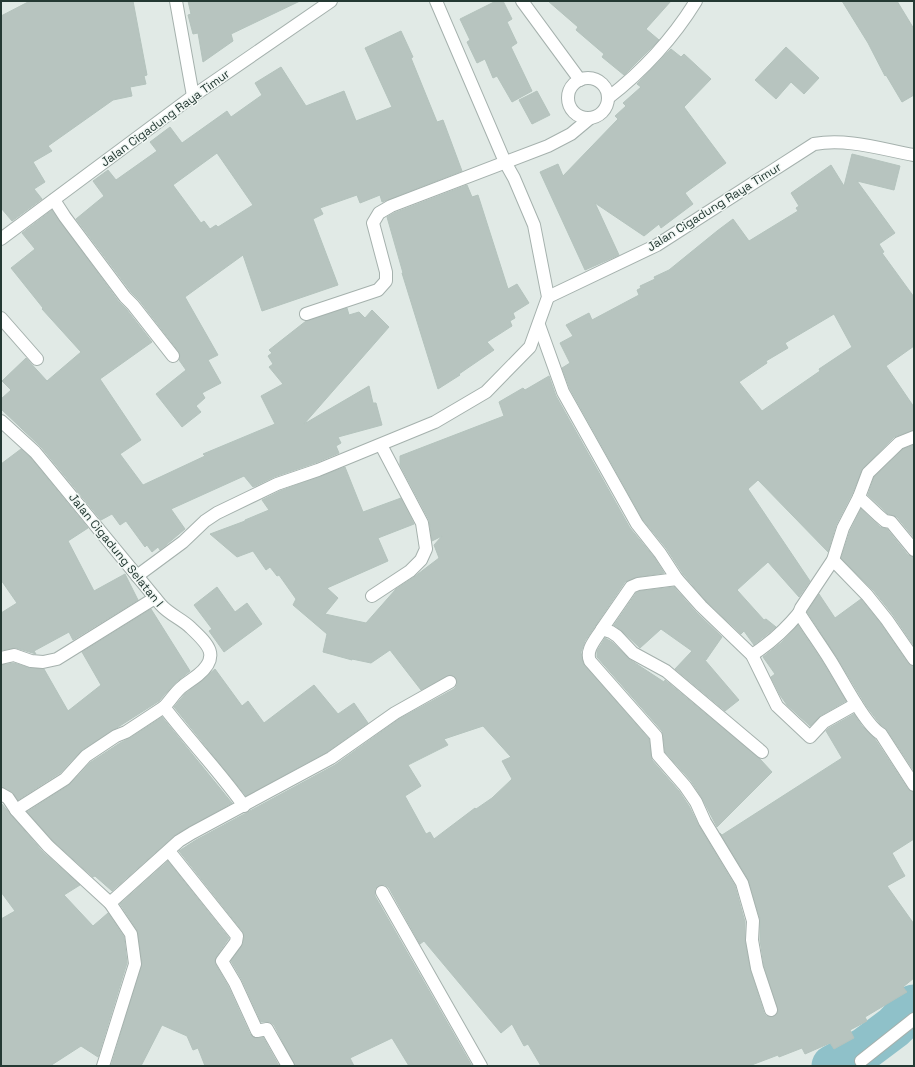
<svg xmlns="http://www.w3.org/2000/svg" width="915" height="1067" viewBox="0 0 915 1067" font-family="'Space Grotesk',sans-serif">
<rect width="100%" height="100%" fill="#e1eae6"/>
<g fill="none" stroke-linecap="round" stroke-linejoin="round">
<path stroke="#8fc1c9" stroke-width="43" d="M 833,1066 L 866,1048 L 894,1027 L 914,1006"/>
</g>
<g fill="#b7c4bf" stroke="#b4c3bd" fill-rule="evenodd">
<path d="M 30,1 L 133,1 L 147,75 L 144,76 L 146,84 L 130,87 L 132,96 L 113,100 L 48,146 L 52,151 L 33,162 L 45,182 L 34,189 L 42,199 L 12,221 L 1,208 L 1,16 Z"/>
<path d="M 188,1 L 300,1 L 231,34 L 233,41 L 203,62 L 198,33 L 193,34 L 188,15 L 191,14 Z"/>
<path d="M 496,1 L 503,1 L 512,19 L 507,22 L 517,43 L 511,47 L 532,91 L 512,102 L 497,76 L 493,78 L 485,59 L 477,63 L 467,42 L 470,40 L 460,19 Z"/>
<path d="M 548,1 L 671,1 L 646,29 L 659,40 L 624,75 L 602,57 L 604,54 L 576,30 L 578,27 Z"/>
<path d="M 842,1 L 897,1 L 914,29 L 914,95 L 902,102 L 886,75 L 885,76 L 868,43 Z"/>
<path d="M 401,31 L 413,57 L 411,58 L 437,122 L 443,120 L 462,171 L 382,202 L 380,195 L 360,203 L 357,195 L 320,208 L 323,214 L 313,219 L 338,285 L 262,311 L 243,255 L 185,297 L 218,355 L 208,360 L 221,383 L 202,393 L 205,398 L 196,406 L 201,412 L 182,427 L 156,394 L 186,370 L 179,360 L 180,355 L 179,352 L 139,300 L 131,292 L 76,219 L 104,196 L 93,181 L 108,170 L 116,180 L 157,151 L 150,142 L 170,127 L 182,143 L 227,111 L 231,117 L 262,95 L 255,83 L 281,67 L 306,106 L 344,91 L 356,121 L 392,107 L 365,48 ZM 217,153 L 253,205 L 218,227 L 216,225 L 210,229 L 204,221 L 201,223 L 173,185 Z"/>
<path d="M 786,47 L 819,78 L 804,94 L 791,82 L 776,99 L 755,80 Z"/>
<path d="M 671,49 L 681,57 L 684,54 L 711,79 L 684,107 L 726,163 L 685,193 L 693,204 L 661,228 L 659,224 L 644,236 L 595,203 L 619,255 L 585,270 L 540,172 L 558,164 L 563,176 L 618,119 L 615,116 L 626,106 L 623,103 L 641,87 L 637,84 Z"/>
<path d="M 537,91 L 550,115 L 532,124 L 519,100 Z"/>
<path d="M 852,154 L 900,166 L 894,190 L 857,181 L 895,233 L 879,244 L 884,252 L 882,253 L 914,297 L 914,346 L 886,366 L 914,407 L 914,430 L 894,437 L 863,468 L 852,494 L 836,525 L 828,552 L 758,480 L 748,489 L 810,581 L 799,597 L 768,562 L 737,590 L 764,620 L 766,619 L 776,627 L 754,645 L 744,631 L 741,634 L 706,601 L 683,574 L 666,548 L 643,520 L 570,389 L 562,368 L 570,363 L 560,343 L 573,336 L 566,325 L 589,313 L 592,320 L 639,295 L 637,290 L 641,288 L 640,286 L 655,279 L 654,277 L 669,270 L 717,231 L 733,219 L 749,241 L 798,211 L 796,208 L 799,206 L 791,193 L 831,165 L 844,186 ZM 834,314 L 852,347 L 819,369 L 820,371 L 762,411 L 739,382 L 767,363 L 766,361 L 788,348 L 785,343 Z"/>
<path d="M 467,185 L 472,197 L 478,195 L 508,289 L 517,284 L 529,303 L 513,313 L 515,318 L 510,321 L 512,326 L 487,342 L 494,350 L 459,374 L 460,375 L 438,389 L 402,273 L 403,273 L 387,217 L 394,213 Z"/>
<path d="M 52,210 L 119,302 L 127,310 L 152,342 L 100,379 L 141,440 L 120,454 L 143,485 L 205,456 L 203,454 L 275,424 L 261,396 L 283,384 L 269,367 L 273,364 L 268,356 L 272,353 L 269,350 L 306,321 L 347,308 L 349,315 L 359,312 L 365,318 L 372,310 L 389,327 L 304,424 L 369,386 L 373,403 L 376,403 L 382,425 L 338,437 L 341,443 L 336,446 L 339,453 L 315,463 L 274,477 L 253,487 L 244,476 L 171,509 L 185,529 L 160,550 L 158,547 L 152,552 L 147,545 L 145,547 L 126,521 L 120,525 L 112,514 L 101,520 L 41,447 L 1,409 L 1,399 L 11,390 L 2,381 L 26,358 L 47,381 L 81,352 L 42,309 L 43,308 L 11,268 L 35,249 L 22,233 Z"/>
<path d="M 549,376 L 556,396 L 630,528 L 654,557 L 664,573 L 637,577 L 625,582 L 585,641 L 581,652 L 583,663 L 649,739 L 652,760 L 679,791 L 689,806 L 699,826 L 735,886 L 745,922 L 745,941 L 750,969 L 764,1013 L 766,1016 L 773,1017 L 776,1015 L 778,1011 L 764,966 L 760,940 L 760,919 L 748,879 L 720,833 L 722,835 L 842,758 L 826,731 L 829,728 L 854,714 L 862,726 L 875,739 L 908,789 L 914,792 L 914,839 L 892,853 L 905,876 L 887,886 L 914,924 L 914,978 L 903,987 L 907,992 L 865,1017 L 867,1021 L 850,1030 L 854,1038 L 834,1049 L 830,1043 L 805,1054 L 802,1048 L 779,1057 L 778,1055 L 749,1066 L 541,1066 L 528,1044 L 524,1046 L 512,1024 L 501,1033 L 424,941 L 420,944 L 389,888 L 385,885 L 382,885 L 375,889 L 375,896 L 472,1066 L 409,1066 L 392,1038 L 350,1058 L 354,1066 L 295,1066 L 274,1025 L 270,1022 L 261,1022 L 242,980 L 231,961 L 243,944 L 244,937 L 243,932 L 179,851 L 196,840 L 335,765 L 399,719 L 454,689 L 457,685 L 457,682 L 454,676 L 450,675 L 421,690 L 390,650 L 371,663 L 352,659 L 352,660 L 323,652 L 327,634 L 293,605 L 296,599 L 279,575 L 277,576 L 270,567 L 266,570 L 253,551 L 237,557 L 210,534 L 245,521 L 245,520 L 269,510 L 262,500 L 280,491 L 345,467 L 363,512 L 401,498 L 414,524 L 378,538 L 388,561 L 327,588 L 338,598 L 325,614 L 366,623 L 396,589 L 414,577 L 439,558 L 434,545 L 442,536 L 432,541 L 429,520 L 400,465 L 400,456 L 504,416 L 499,402 L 523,388 L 525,390 ZM 483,726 L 511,757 L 502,761 L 512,779 L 492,798 L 476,809 L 475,808 L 434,839 L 430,832 L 426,834 L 405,796 L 421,786 L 408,765 L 448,745 L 444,739 Z"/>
<path d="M 914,445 L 914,538 L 897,517 L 888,514 L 868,495 L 874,477 L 903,449 Z"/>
<path d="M 21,449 L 30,457 L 88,528 L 68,541 L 94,591 L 125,574 L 138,600 L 73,640 L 69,632 L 34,651 L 36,654 L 16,648 L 1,650 L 1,613 L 17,603 L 1,580 L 1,464 Z"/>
<path d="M 861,509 L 880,527 L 887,529 L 908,555 L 914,557 L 914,646 L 893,615 L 873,590 L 841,558 L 850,531 Z"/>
<path d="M 217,587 L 235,612 L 247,603 L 262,624 L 224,652 L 209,631 L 212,629 L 194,605 Z"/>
<path d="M 674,587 L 695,611 L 722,637 L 706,660 L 704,659 L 739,700 L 725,711 L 675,669 L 692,651 L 661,629 L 640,648 L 622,631 L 614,625 L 636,593 L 640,591 Z"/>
<path d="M 819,594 L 835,618 L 861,599 L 881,624 L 908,663 L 914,666 L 914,771 L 887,730 L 880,724 L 867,707 L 836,656 L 807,612 Z"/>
<path d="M 151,609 L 190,671 L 175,683 L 159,701 L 82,750 L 60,773 L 18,800 L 12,792 L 1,787 L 1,665 L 14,663 L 30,668 L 44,669 L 68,711 L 101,685 L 82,652 Z"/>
<path d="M 798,625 L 824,664 L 846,701 L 820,716 L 810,726 L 787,705 L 780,695 L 771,677 L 775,674 L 763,657 L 782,642 Z"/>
<path d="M 605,638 L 612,642 L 629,659 L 664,682 L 665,680 L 760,759 L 772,772 L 717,827 L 702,798 L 691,781 L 665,752 L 663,735 L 662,731 L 597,657 L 597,651 Z"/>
<path d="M 215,669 L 242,706 L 248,701 L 264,723 L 314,685 L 338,714 L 354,703 L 368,723 L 327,752 L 246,796 L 174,707 L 185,694 Z"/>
<path d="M 162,717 L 232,803 L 175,835 L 112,891 L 95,876 L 93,877 L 53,841 L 27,812 L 69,785 L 91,762 L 120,743 L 130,738 Z"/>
<path d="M 1,803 L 42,851 L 80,885 L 64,895 L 93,926 L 108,913 L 124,937 L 127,963 L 98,1057 L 81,1046 L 50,1066 L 1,1066 L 1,919 L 15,911 L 1,892 Z"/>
<path d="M 168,861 L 229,938 L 216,957 L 215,961 L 216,965 L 228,986 L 250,1034 L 255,1038 L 263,1037 L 279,1066 L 205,1066 L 198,1048 L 193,1050 L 187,1036 L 162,1025 L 141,1066 L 111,1066 L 142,963 L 137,930 L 120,904 Z"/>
</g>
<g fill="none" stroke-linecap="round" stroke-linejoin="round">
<defs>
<g id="minor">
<path d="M 176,1 L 193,96"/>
<path d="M 522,1 L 580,80"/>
<circle cx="588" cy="98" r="20"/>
<path d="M 608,98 C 644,70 672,40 696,1"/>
<path d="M 54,200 L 65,217 L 125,297 L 133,305 L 173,356"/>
<path d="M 1,239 L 193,96 L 331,1"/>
<path d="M 548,297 L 657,245 L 814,144 C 847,138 881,149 914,155"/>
<path d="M 306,314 L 378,290 L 386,281 L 386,272 L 373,223 L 379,213 L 391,206 L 548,146 L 571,134 L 589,119"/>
<path d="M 1,318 L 37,359"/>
<path d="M 539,325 L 563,392 L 637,524 L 660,553 L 677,579 L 701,606 L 752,655 L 777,706 L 810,737 L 824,722 L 856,704"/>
<path d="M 1,421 L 35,452 L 45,464 L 161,605 C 170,615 182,619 191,628 C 208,644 221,656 198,675 C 193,679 188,682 183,686 C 175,692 171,700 164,707 C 190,741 219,771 244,806"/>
<path d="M 914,437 L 899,443 L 868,473 L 859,497 L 843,528 L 833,560 L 801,608 L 799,613 C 809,629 820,644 830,660 C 841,677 865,725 881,734 L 914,785"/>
<path d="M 859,497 L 878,515 L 885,521 L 891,522 L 914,550"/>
<path d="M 833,560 L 867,595 L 887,620 L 914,659"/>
<path d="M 137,576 L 183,542 L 205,521 L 217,513 L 277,484 L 318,470 L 435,422 L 486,392 L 530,347 L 548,297 L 534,225 L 514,178 L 505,162 L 436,1"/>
<path d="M 372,596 L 410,571 L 421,560 L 426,549 L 422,523 L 381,445"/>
<path d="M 602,629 L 631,587 L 638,584 L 677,579"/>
<path d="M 752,655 C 769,644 785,630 799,613"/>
<path d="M 1,658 L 14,655 L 31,661 L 43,662 L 57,659 L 155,598"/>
<path d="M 762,752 L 666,671 L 633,653 L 617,636 L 611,632 L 602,629 C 596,639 585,650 590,661 L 656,736 L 658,755 L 685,786 L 696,802 L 705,822 L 742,883 L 753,921 L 752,940 L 757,968 L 771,1010"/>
<path d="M 1,794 L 8,798 L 16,810 L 48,846 L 110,903 L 131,934 L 135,964 L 103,1066"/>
<path d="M 16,810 L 65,779 L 86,756 L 116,736 L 126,732 L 164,707"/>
<path d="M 169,851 L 237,936 L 236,942 L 222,961 L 235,983 L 257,1031 L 267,1029 L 288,1066"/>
<path d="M 382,892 L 481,1066"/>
<path d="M 110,903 L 179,841 L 192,833 L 331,758 L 395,713 L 450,682"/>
<path d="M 861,1061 L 914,1019"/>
</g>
</defs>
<use href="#minor" stroke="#a5b1ad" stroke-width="14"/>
<use href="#minor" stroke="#fff" stroke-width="12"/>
</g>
<g text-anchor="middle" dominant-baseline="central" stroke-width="3" stroke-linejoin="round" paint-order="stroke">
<g font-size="12" fill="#243933" stroke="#f1f7f4">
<text transform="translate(165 118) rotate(-36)">Jalan Cigadung Raya Timur</text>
<text transform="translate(714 207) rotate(-32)">Jalan Cigadung Raya Timur</text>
<text transform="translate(116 550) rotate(51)">Jalan Cigadung Selatan I</text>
</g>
</g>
<rect width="915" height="1067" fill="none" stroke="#243933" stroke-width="4"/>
</svg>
